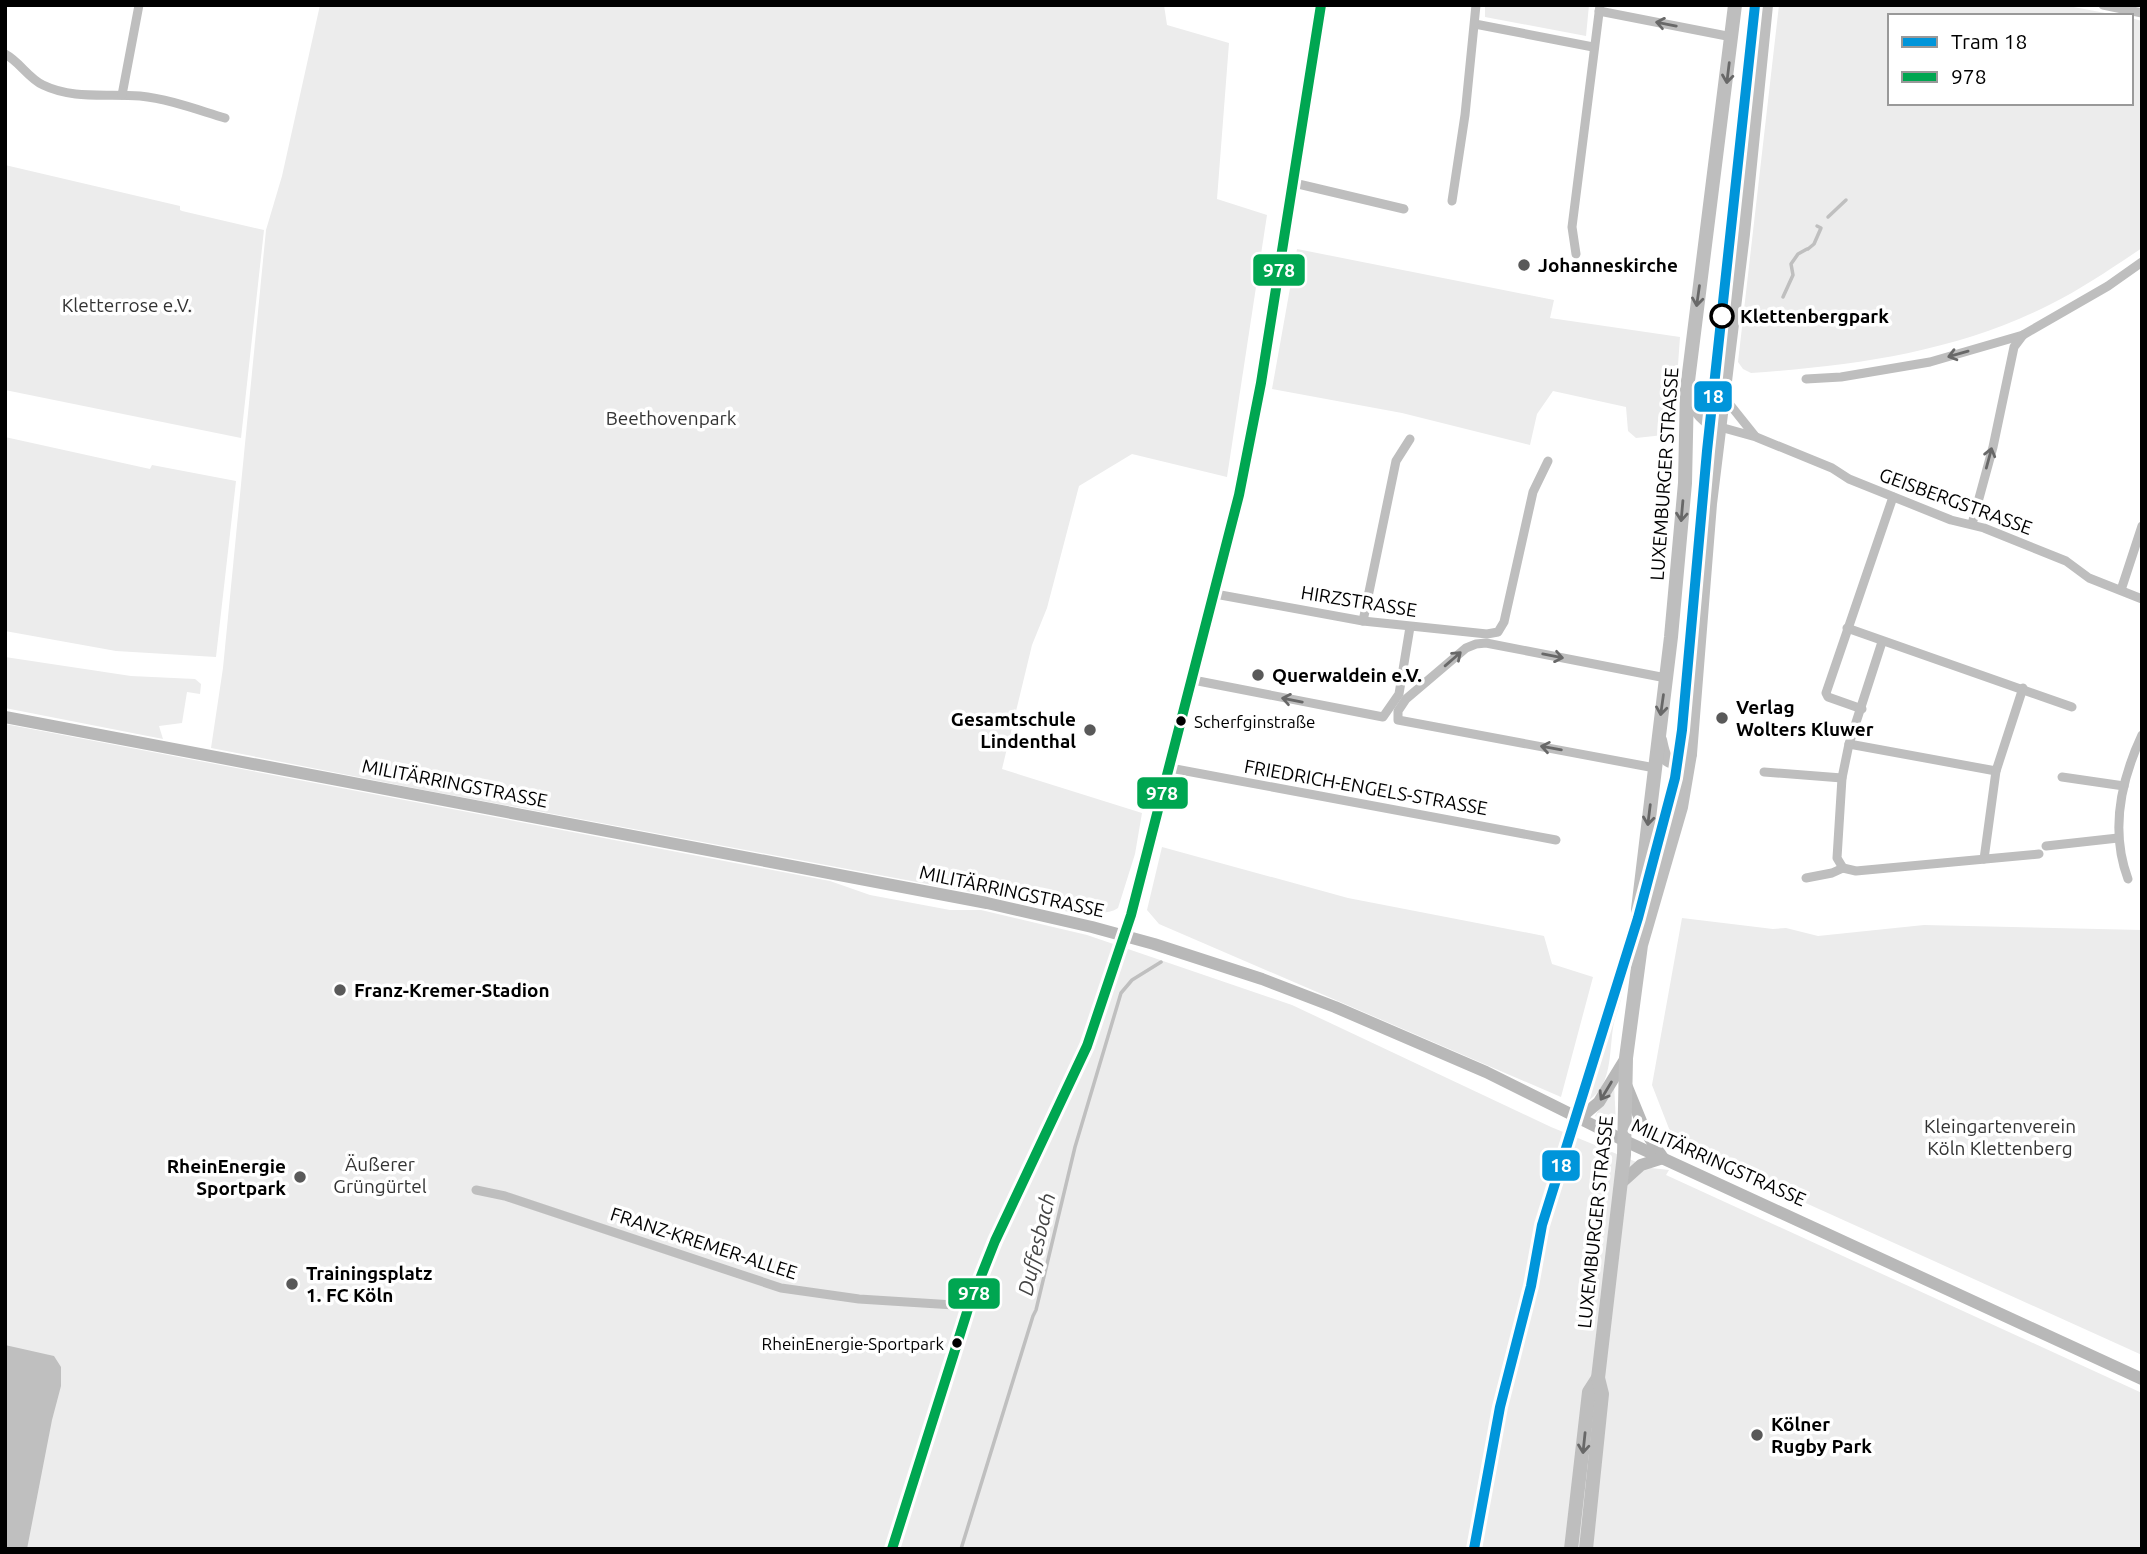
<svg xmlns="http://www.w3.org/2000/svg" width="2147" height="1554" viewBox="0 0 2147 1554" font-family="Ubuntu,sans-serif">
<rect width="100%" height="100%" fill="#fff"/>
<g fill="#ececec">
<path d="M 320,5 L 1164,5 L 1167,25 L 1229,43 L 1217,199 L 1267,215 L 1227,477 L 1132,454 L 1079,486 L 1047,608 L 1032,645 L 1002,769 L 1142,813 L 1135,854 L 1118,908 C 1108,915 1095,911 1089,917 L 1040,905 L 419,789 L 211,748 L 223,668 L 266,230 L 282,176 Z"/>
<path d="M 1485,5 L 1589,5 L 1586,36 L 1485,17 Z"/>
<path d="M 1779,5 L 2063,5 L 2121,16 L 1890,16 L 1890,103 L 2131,103 L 2131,18 L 2142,21 L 2142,248 C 2112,268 2083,288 2051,304 C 1958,352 1853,366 1751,373 L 1743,369 L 1738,362 Z"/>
<path d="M 5,165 L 180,206 L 180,210 L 182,211 L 264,230 L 241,438 L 5,390 Z"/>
<path d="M 1297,249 L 1554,300 L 1550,318 L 1680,337 L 1673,434 L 1636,438 L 1628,431 L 1626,407 L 1553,391 L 1537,414 L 1530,445 L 1402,413 L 1272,389 Z"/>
<path d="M 5,437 L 150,469 L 152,465 L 236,481 L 216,657 L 116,651 L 5,631 Z"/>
<path d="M 5,657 L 131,676 L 195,679 L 201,684 L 200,694 L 187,692 L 182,723 L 159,726 L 163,739 L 5,708 Z"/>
<path d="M 5,724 L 830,881 L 870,895 L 950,910 L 981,910 L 1087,935 L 1292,1005 L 1551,1127 L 1651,1168 L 1669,1170 L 1666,1175 L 2142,1393 L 2142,1549 L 5,1549 Z"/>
<path d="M 1162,847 L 1348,898 L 1544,936 L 1552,964 L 1593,977 L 1561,1097 L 1159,924 L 1147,910 Z"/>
<path d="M 1682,918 L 1773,929 L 1786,928 L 1818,936 L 1924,925 L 2142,930 L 2142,1355 L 1675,1144 L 1652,1085 Z"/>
<path d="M 1622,986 C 1624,998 1615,1014 1613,1028 C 1610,1048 1611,1071 1601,1088 C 1596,1095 1591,1099 1584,1104 Z"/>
<path d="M 1614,1083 L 1616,1124 L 1613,1125 L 1595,1116 Z"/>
</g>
<path fill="#bfbfbf" d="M 5,1345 L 54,1356 L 61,1367 L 61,1386 L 52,1420 L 27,1549 L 5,1549 Z"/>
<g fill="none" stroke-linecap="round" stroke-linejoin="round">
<g stroke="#bfbfbf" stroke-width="3.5">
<path d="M 1828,217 L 1846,200"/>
<path d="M 1808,249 L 1814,244 L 1821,228 L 1817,226"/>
<path d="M 1783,297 L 1793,275 L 1791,264 L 1798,254 L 1807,249"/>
<path d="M 961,1549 L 1033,1316 L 1036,1310 L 1075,1147 L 1121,993 L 1132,980 L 1161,962"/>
</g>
<g stroke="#bebebe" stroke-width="9">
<path d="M 2103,5 L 2142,13"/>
<path d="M 1599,11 L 1732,37"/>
<path d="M 1475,24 L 1593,47"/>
<path d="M 5,54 C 20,62 28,78 43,85 C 74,100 107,93 140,96 C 169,99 198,110 225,118"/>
<path d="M 122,95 L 139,5"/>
<path d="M 1294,183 L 1404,209"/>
<path d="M 1452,201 L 1465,115 L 1476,5"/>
<path d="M 1576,254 L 1572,227 L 1600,5"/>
<path d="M 1806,379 L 1841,377 L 1930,362 L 2023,335 L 2108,286 L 2142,262"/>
<path d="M 1723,396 L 1755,436"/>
<path d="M 1720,427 L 1756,437 L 1832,468 L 1849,479 L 1951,520 L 1984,528 L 2066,561 L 2089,578 L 2142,599"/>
<path d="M 1972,524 L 1993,447 L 2014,347 L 2023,335"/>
<path d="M 2121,590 L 2142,526"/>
<path d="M 1215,594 L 1363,621 L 1487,634 L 1498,632 L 1504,622 L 1533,492 L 1548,461"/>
<path d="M 1363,621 L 1396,461 L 1410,439"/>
<path d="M 1847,628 L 2072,707"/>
<path d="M 1193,680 L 1383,717 L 1399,694 L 1410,627"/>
<path d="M 1862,709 L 1828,697 L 1826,693 L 1893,497"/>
<path d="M 1849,744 L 1996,771"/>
<path d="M 1170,768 L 1556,840"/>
<path d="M 1655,768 L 1398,720 L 1398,711 L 1406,699 L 1466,648 L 1476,644 L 1486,643 L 1666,678"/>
<path d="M 1764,772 L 1842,778"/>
<path d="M 2062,777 L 2124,786"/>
<path d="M 2046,846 L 2118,838"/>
<path d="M 1984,859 L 1996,771 L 2023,688"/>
<path d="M 1843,868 L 1837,858 L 1842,778 L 1849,744 L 1882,642"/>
<path d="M 1843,868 L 1856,871 L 2039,854"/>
<path d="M 1806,878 L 1832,873 L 1843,868"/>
<path d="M 2128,879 C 2110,831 2121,780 2142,735"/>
<path d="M 476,1190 L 505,1196 L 781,1288 L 859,1299 L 954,1305 L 968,1309"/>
</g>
<path stroke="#bebebe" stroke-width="10" d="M 892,1549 L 968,1309 L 995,1241 L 1087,1046 L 1131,915 L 1239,495 L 1261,383 L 1321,5"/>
<g stroke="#b8b8b8" stroke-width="12">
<path d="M 5,717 L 987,903 L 1092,927 L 1154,944 L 1262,979 L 1335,1007 L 1486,1072 L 1625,1141 L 2142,1379"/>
<path d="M 1627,1087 L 1645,1131 L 1663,1158"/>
<path d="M 1580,1118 L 1599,1102 L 1626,1058"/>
<path d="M 1621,1183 L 1641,1165 L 1663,1158"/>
</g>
<g stroke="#bebebe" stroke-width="14">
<path d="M 1687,390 C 1693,407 1702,422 1720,427"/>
<path d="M 1660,740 C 1663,753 1663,761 1677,763 L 1690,754"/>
<path d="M 1641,941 L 1638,909 L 1671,637 L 1685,483 L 1687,389 L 1735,5"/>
<path d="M 1571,1549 L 1589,1392 L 1598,1378"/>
<path d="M 1586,1549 L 1602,1394 L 1598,1378 L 1624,1155 L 1626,1058 L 1641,945 L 1681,807 L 1690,754 L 1710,504 L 1743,234 L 1766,5"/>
</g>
<defs>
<path id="bus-1" d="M 892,1549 L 968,1309 L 995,1241 L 1087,1046 L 1131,915 L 1239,495 L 1261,383 L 1321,5"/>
</defs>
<use href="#bus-1" stroke="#fff" stroke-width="16"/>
<use href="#bus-1" stroke="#00a651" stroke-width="10"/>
<defs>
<path id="tram-1" d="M 1474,1549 L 1500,1407 L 1531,1286 L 1542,1225 L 1638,918 L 1675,778 L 1682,730 L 1707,451 L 1755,5"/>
</defs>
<use href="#tram-1" stroke="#fff" stroke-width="16"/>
<use href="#tram-1" stroke="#0095da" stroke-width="10"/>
</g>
<defs><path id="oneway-shaft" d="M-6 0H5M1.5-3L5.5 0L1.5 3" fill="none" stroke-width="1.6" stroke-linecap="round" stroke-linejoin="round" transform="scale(1.75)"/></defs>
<g stroke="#686868">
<use href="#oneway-shaft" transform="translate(1666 24) rotate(-169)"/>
<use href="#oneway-shaft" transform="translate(1728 73) rotate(97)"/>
<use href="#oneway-shaft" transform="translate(1698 296) rotate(98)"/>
<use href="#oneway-shaft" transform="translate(1958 354) rotate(164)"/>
<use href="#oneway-shaft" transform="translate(1989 458) rotate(-75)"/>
<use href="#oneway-shaft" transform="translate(1682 511) rotate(95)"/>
<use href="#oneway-shaft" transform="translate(1553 656) rotate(11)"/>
<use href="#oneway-shaft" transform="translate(1453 659) rotate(-41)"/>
<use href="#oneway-shaft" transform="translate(1292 700) rotate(-169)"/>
<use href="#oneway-shaft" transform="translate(1662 705) rotate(98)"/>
<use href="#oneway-shaft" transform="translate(1551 748) rotate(-170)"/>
<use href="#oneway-shaft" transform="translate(1649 815) rotate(97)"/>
<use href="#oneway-shaft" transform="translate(1584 1443) rotate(96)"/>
</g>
<use stroke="#656565" href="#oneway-shaft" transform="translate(1606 1091) rotate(121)"/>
<g fill="#595959" stroke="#fff" stroke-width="2.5">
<circle cx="1524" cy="265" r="7"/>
<circle cx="1258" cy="675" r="7"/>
<circle cx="1722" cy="718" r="7"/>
<circle cx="1090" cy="730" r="7"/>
<circle cx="340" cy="990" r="7"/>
<circle cx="300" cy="1177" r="7"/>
<circle cx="292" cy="1284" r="7"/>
<circle cx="1757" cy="1435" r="7"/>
</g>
<circle fill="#fff" stroke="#000" stroke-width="3.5" cx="1722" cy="316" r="11"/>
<g fill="#000" stroke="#fff" stroke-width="2.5">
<circle cx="1181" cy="721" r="6"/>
<circle cx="957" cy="1343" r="6"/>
</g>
<g text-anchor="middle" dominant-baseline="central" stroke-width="7" stroke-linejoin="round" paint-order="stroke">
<g font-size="17" fill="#000" stroke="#fff" text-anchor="start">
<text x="1194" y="721">Scherfginstraße</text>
<text x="944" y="1343" text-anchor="end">RheinEnergie-Sportpark</text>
</g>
<g font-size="19" font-weight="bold" fill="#000" stroke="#fff" text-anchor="start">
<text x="1538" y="265">Johanneskirche</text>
<text x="1272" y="675">Querwaldein e.V.</text>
<text x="1736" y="707">Verlag<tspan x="1736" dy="22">Wolters Kluwer</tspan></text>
<text x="1076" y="719" text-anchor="end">Gesamtschule<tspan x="1076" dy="22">Lindenthal</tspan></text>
<text x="354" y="990">Franz-Kremer-Stadion</text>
<text x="286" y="1166" text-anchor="end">RheinEnergie<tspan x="286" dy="22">Sportpark</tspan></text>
<text x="306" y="1273">Trainingsplatz<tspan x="306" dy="22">1. FC Köln</tspan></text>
<text x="1771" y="1424">Kölner<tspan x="1771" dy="22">Rugby Park</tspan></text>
</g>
<g font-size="19" fill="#333" stroke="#fff">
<text x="127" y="305">Kletterrose e.V.</text>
<text x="671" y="418">Beethovenpark</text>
<text x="2000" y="1126">Kleingartenverein<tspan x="2000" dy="22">Köln Klettenberg</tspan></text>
<text x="380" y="1164">Äußerer<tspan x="380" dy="22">Grüngürtel</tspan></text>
</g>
<g font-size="19" font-weight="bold" fill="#000" stroke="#fff" text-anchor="start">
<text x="1740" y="316">Klettenbergpark</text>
</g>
<g font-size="19" fill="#000" stroke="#fff">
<text transform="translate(1664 474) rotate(-86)">LUXEMBURGER STRASSE</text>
<text transform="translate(1956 501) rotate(20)">GEISBERGSTRASSE</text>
<text transform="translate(1359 601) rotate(9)">HIRZSTRASSE</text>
<text transform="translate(455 783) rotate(11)">MILITÄRRINGSTRASSE</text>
<text transform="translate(1366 787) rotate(10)">FRIEDRICH-ENGELS-STRASSE</text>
<text transform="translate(1012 891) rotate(12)">MILITÄRRINGSTRASSE</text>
<text transform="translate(1719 1162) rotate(24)">MILITÄRRINGSTRASSE</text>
<text transform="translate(1595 1222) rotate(-84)">LUXEMBURGER STRASSE</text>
<text transform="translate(704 1243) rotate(18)">FRANZ-KREMER-ALLEE</text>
</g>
<g font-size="21" font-style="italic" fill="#444" stroke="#fff">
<text transform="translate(1036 1244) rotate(-77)">Duffesbach</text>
</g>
</g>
<g stroke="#fff" stroke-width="2.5">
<rect x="1252" y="253" width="54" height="34" rx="7" fill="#00a651"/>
<rect x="1693" y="380" width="40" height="33" rx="7" fill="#0095da"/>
<rect x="1136" y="776" width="53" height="34" rx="7" fill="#00a651"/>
<rect x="1541" y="1149" width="40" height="33" rx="7" fill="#0095da"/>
<rect x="947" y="1277" width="54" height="33" rx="7" fill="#00a651"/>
</g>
<g font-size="19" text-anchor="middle" font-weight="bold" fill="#fff">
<text x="1279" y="277">978</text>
<text x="1713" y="403">18</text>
<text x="1162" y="800">978</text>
<text x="1561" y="1172">18</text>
<text x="974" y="1300">978</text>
</g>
<rect width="2147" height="1554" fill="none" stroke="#000000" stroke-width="14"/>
<rect x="1888" y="14" width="245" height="91" fill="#ffffff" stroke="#999999" stroke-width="2"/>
<rect x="1902" y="37" width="35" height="10" fill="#0095da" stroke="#999999" stroke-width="2"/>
<text x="1951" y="49" font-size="21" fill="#000000">Tram 18</text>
<rect x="1902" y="72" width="35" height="10" fill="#00a651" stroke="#999999" stroke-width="2"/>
<text x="1951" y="84" font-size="21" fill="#000000">978</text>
</svg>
